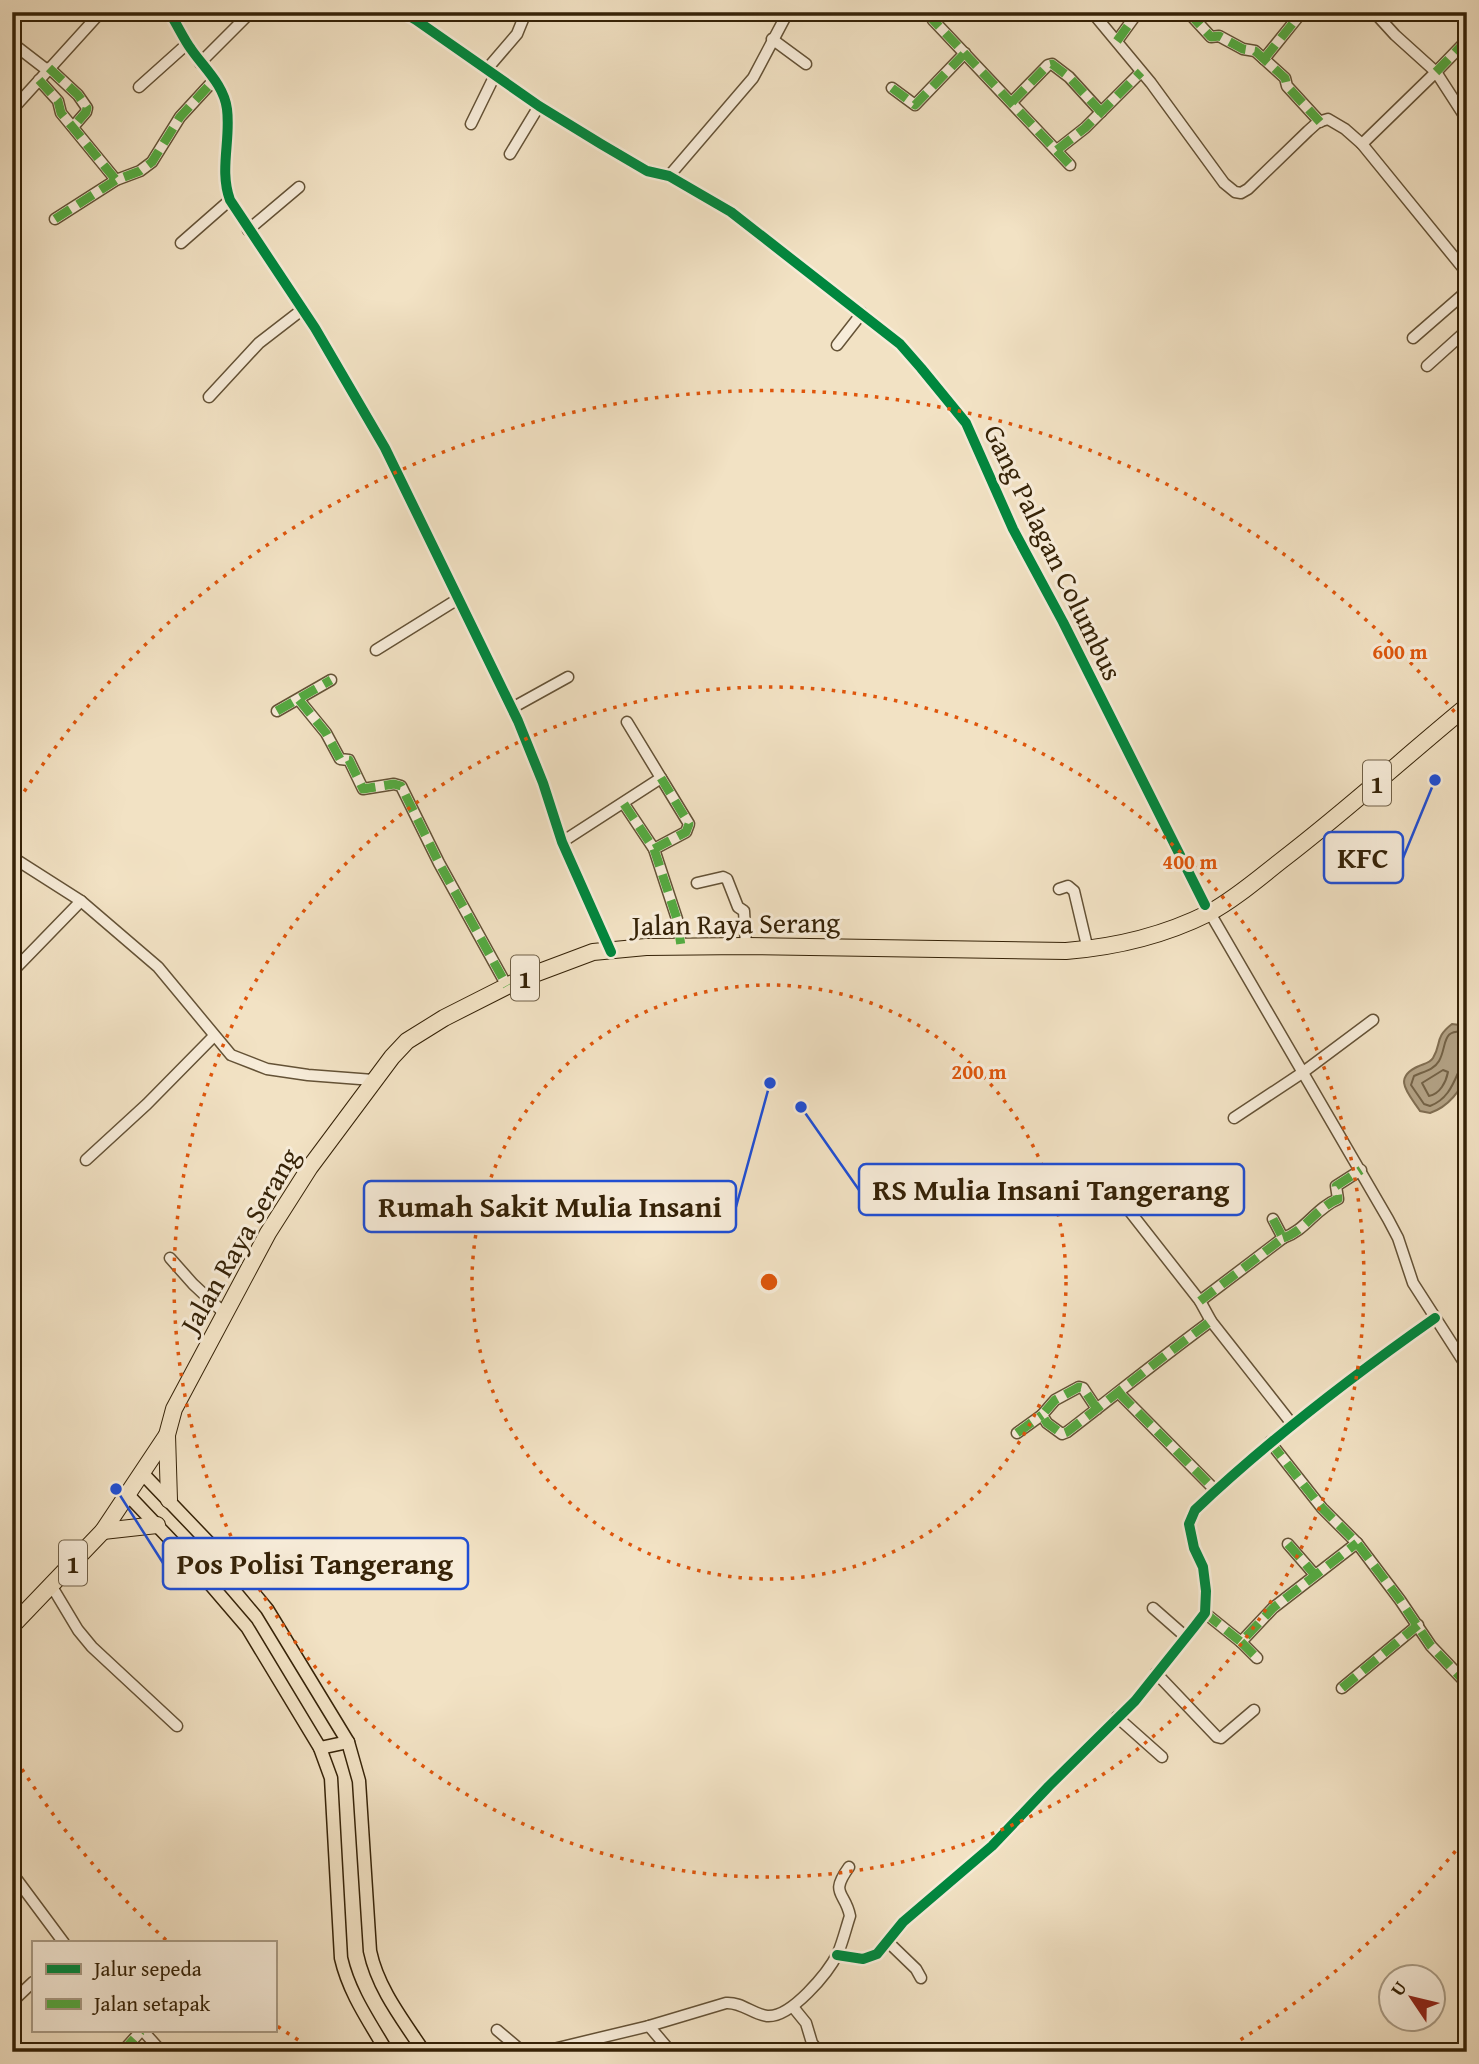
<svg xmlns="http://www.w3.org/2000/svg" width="1479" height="2064" viewBox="0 0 1479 2064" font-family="'Gentium Book Plus',serif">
<rect width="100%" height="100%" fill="#f2e2c4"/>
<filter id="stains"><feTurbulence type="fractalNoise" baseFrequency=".00286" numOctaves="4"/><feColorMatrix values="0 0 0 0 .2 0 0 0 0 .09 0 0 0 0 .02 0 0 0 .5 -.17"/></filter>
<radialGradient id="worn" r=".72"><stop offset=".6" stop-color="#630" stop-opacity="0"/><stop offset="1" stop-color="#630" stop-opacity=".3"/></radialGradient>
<path fill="#b2a184" stroke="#806e52" stroke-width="2" d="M 1452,1024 L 1467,1026 C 1467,1039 1470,1059 1467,1072 C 1462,1090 1448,1107 1430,1113 L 1420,1111 C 1409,1094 1391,1078 1419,1066 C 1423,1064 1430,1063 1433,1058 C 1442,1043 1434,1038 1452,1024 Z"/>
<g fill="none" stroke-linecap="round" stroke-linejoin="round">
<g stroke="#746246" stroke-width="2">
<path d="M 1467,1032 C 1440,1028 1448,1045 1439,1061 C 1434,1070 1422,1072 1414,1076 L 1411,1085 L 1424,1104 L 1430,1106 C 1446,1100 1452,1087 1458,1073 L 1467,1070"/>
<path d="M 1443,1070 L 1448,1072 C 1446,1082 1440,1094 1429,1096 L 1422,1083 Z"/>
</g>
<defs>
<g id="minor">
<path d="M 169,12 C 177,24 183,38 191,49 C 204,68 224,85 227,109 C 231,140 219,170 230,200 L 315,328 L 385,448 L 518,721 L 543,783 L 562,842 L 611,952"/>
<path d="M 372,12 L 404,13 L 416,20 L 539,106 L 601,144 L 647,171 L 669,176 L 731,212 L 900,344 L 921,368 L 966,423 L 1013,529 L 1063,622 L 1205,905"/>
<path d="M 929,12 L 933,20 L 1070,165"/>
<path d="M 1092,12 L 1151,83 L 1224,183 L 1235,192 L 1241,193 L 1248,189 L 1308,131 L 1318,122 L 1328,119 L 1345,129 L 1362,144 L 1467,273"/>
<path d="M 1188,12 L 1211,37 L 1219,36 L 1243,49 L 1255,51 L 1285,78 L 1287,86 L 1320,122"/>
<path d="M 1374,12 L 1395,35 L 1436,72 L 1467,40"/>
<path d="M 772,39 L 806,64"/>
<path d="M 1117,41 L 1138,12"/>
<path d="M 12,43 L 47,70"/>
<path d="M 1264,59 L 1302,12"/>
<path d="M 200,63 L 251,12"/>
<path d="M 49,68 L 78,95 L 87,108 L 86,112 L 73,127"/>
<path d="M 487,69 L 517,34 L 526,12"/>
<path d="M 39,80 L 58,101 L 61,113 L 116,180"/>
<path d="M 139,87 L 187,44"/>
<path d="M 892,88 L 915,105 L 965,53"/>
<path d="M 1012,102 L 1048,65 L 1052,64 L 1069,77 L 1101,112"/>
<path d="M 12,110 L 101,12"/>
<path d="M 471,124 L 495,75"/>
<path d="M 1362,144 L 1436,72 L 1467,120"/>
<path d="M 1057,150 L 1085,128 L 1141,72"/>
<path d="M 510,154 L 539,106"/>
<path d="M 669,176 L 753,78 L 788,12"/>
<path d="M 55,219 L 116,180 L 140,171 L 152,162 L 180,117 L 214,80"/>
<path d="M 248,230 L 299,187"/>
<path d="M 181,243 L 230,200"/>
<path d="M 1413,338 L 1467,291"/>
<path d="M 837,345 L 862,313"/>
<path d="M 1427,366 L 1467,330"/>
<path d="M 209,397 L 259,343 L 303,309"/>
<path d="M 376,650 L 458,599"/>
<path d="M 299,700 L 326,733 L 340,759 L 349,760 L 363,789 L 394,784 L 401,786 L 439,863 L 507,986"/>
<path d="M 512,708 L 568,677"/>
<path d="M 277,711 L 331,680"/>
<path d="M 624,804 L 654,849 L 677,919 L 681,946"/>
<path d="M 562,842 L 661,778 L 627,722"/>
<path d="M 654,849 L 686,832 L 689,824 L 661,778"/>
<path d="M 12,857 L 81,901 L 158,967 L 231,1055 L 267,1069 L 308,1075 L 373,1080"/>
<path d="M 697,883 L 723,877 L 727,879 L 738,907 L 744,911 L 746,946"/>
<path d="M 1059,889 L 1068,886 L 1074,891 L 1088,950"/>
<path d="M 1210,913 L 1388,1219 L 1398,1238 L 1413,1283 L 1467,1367"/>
<path d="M 12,972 L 81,901"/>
<path d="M 1234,1118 L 1302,1073 L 1373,1020"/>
<path d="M 86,1160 L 147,1104 L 214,1036"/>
<path d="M 1106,1181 L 1200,1301 L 1211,1321 L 1292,1424"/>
<path d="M 1283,1238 C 1305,1231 1316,1208 1338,1199 L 1336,1186 L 1361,1170"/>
<path d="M 170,1258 L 193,1284 L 224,1313"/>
<path d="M 1200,1301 L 1283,1238 L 1273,1219"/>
<path d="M 1119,1393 L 1216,1491"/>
<path d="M 1097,1409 L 1083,1388 L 1079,1387 L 1055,1400 L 1042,1415 L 1047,1423 L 1062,1434 L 1067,1432 C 1115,1395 1162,1357 1211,1321"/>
<path d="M 1017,1433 L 1042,1415"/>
<path d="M 1270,1442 L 1322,1508 L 1357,1543 L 1400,1600 L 1431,1646 L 1467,1684"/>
<path d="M 1288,1544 L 1315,1575"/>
<path d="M 51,1585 L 78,1630 L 92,1647 L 177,1726"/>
<path d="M 1153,1608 L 1186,1637"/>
<path d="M 1205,1613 L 1241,1642 L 1273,1608 L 1357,1543"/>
<path d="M 1241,1642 L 1257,1658"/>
<path d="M 1156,1673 L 1217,1737 L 1221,1738 L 1254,1710"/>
<path d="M 1342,1688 L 1418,1625"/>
<path d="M 1117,1717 L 1162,1757"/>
<path d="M 12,1873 L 64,1943"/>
<path d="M 888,1942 L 916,1969 L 921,1978"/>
<path d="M 837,1955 L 863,1959 L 877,1954 L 903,1922 L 992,1846 L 1049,1786 L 1135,1701 L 1195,1626 L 1205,1613 L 1206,1591 L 1203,1567 L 1194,1548 L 1189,1524 L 1195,1510 C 1270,1439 1351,1377 1435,1318"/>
<path d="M 12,2002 L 33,1982"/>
<path d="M 793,2007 L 806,2023 L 812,2043 L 819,2052"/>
<path d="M 649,2026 L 671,2052"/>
<path d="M 497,2030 L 523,2052"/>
<path d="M 143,2031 L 162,2052"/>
<path d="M 122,2052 L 141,2031"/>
<path d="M 541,2052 L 649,2026 L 726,2003 C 742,2002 752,2014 767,2016 C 791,2018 828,1973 838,1953 C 843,1941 846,1928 850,1916 C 845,1891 829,1895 849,1867"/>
</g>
<g id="major">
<path d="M 143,1474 L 232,1567 L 267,1609 L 348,1742 L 359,1781 L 370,1951 C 378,1989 403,2020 424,2052"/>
<path d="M 128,1495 L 187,1557 L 247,1627 L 320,1748 L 331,1778 L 341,1958 C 349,1993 369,2021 387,2052"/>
<path d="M 320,1748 L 348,1742"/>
</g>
<g id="highway">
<path d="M 167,1435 L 169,1500"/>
<path d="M 103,1531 L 157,1525"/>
<path d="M 12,1626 L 103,1531 L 167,1435 L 174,1409 L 268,1233 L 310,1167 L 392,1057 L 407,1041 L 444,1018 L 521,979 L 593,952 L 646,947 L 746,946 L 1066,951 C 1116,947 1163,936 1209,913 C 1235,899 1259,878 1282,860 C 1346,811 1405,757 1467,706"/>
</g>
</defs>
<use href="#minor" stroke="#645236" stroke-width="13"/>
<use href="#major" stroke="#352207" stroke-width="15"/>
<use href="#highway" stroke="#352207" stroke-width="18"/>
<use href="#minor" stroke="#f7ecd9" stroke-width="10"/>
<use href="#major" stroke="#f2e2c4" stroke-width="12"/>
<use href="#highway" stroke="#f2e2c4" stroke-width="16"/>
<g stroke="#54aa41" stroke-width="9" stroke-dasharray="18 9" stroke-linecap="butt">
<path d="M 929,12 L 933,20 L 1070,165"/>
<path d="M 1188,12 L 1211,37 L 1219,36 L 1243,49 L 1255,51 L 1285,78 L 1287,86 L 1320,122"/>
<path d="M 1117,41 L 1138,12"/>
<path d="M 1264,59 L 1302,12"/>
<path d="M 49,68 L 78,95 L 87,108 L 86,112 L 73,127"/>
<path d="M 1436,72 L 1467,40"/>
<path d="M 39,80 L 58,101 L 61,113 L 116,180"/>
<path d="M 892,88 L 915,105 L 965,53"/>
<path d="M 1012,102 L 1048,65 L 1052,64 L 1069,77 L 1101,112"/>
<path d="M 1057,150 L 1085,128 L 1141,72"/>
<path d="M 55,219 L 116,180 L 140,171 L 152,162 L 180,117 L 214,80"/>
<path d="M 299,700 L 326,733 L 340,759 L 349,760 L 363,789 L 394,784 L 401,786 L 439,863 L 507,986"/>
<path d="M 277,711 L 331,680"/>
<path d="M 624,804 L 654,849 L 677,919 L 681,946"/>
<path d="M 654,849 L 686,832 L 689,824 L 661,778"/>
<path d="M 1283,1238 C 1305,1231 1316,1208 1338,1199 L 1336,1186 L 1361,1170"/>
<path d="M 1200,1301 L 1283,1238 L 1273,1219"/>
<path d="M 1119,1393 L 1216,1491"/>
<path d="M 1097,1409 L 1083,1388 L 1079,1387 L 1055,1400 L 1042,1415 L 1047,1423 L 1062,1434 L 1067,1432 C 1115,1395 1162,1357 1211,1321"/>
<path d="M 1017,1433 L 1042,1415"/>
<path d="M 1270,1442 L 1322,1508 L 1357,1543 L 1400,1600 L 1431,1646 L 1467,1684"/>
<path d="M 1288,1544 L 1315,1575"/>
<path d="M 1205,1613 L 1241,1642 L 1273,1608 L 1357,1543"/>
<path d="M 12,1617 L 16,1622"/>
<path d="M 1241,1642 L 1257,1658"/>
<path d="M 1342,1688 L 1418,1625"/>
<path d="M 122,2052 L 141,2031"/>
</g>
<defs>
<g id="cycleway">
<path d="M 169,12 C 177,24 183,38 191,49 C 204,68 224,85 227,109 C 231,140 219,170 230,200 L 315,328 L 385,448 L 518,721 L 543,783 L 562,842 L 611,952"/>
<path d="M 372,12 L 404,13 L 416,20 L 539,106 L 601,144 L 647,171 L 669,176 L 731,212 L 900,344 L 921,368 L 966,423 L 1013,529 L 1063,622 L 1205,905"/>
<path d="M 837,1955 L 863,1959 L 877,1954 L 903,1922 L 992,1846 L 1049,1786 L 1135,1701 L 1195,1626 L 1205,1613 L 1206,1591 L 1203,1567 L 1194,1548 L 1189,1524 L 1195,1510 C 1270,1439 1351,1377 1435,1318"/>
</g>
</defs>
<use href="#cycleway" stroke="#f7ecd9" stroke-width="15"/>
<use href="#cycleway" stroke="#00873e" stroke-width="10"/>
</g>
<g fill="none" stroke="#df560c" stroke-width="3.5" stroke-dasharray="3.5 7">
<circle cx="769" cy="1282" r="297"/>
<circle cx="769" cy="1282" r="595"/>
<path d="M1462 1843A892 892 0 0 1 1222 2051M316 2051A892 892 0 0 1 277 2026M166 1940A892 892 0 0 1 13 1755M13 809A892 892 0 0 1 1462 721"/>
</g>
<g text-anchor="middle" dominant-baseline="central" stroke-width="6" stroke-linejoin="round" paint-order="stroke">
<g fill="#f7ecd9" stroke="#6f5f46" stroke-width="2">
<rect x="1363" y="760.5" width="28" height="45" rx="5"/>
<rect x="511" y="955.5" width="28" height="45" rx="5"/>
<rect x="59" y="1540.5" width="28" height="45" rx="5"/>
</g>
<g font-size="26" font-weight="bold" fill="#352207">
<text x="1377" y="783">1</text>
<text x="525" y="978">1</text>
<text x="73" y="1563">1</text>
</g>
<g font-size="28" fill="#352207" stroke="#f7ecd9">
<text transform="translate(1054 552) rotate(64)">Gang Palagan Columbus</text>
<text transform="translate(736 923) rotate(-1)">Jalan Raya Serang</text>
<text transform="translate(239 1240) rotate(-60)">Jalan Raya Serang</text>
</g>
</g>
<circle cx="769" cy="1282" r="10" fill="#df560c" stroke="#f7ecd9" stroke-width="3.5"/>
<g font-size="21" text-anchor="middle" font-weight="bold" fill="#df560c" stroke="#f7ecd9" stroke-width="6" stroke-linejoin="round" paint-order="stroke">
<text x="1400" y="659">600 m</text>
<text x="1190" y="869">400 m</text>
<text x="979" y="1079">200 m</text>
</g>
<path fill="none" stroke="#1d4ed8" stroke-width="2.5" d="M1435 780L1403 858M801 1107L859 1190M770 1083L736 1207M116 1489L163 1563"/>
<g fill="#1d4ed8" stroke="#f7ecd9" stroke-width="2.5">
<circle cx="1435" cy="780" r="7"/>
<circle cx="801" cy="1107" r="7"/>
<circle cx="770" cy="1083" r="7"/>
<circle cx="116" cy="1489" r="7"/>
</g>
<g fill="#f7ecd9" stroke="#1d4ed8" stroke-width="2.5">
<rect x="1324" y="832" width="79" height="51" rx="7"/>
<rect x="859" y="1164" width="385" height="51" rx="7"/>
<rect x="364" y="1181" width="372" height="51" rx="7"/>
<rect x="163" y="1538" width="305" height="51" rx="7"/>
</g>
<g font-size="30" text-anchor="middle" font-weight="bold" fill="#352207">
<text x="1363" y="868">KFC</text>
<text x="1051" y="1200">RS Mulia Insani Tangerang</text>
<text x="550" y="1217">Rumah Sakit Mulia Insani</text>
<text x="315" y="1574">Pos Polisi Tangerang</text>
</g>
<rect width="1479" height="2064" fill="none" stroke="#f2e2c4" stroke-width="42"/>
<rect x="14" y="14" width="1451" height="2036" fill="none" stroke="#352207" stroke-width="3.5"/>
<rect x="21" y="21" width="1437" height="2022" fill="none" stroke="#352207" stroke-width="2"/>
<rect x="32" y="1941" width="245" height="91" fill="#f7ecd9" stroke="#a99b85" stroke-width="2"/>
<rect x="46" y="1964" width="35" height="10" fill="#00873e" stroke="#a99b85" stroke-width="2"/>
<text x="94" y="1976" font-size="21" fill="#352207">Jalur sepeda</text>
<rect x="46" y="1999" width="35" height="10" fill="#54aa41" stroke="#a99b85" stroke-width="2"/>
<text x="94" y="2011" font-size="21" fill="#352207">Jalan setapak</text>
<g transform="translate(1412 1998) rotate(305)"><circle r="33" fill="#f7ecd9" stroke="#a99b85" stroke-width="2"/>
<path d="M0-5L12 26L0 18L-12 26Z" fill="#8f2418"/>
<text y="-10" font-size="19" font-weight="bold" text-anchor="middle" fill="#352207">U</text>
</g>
<rect width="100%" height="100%" filter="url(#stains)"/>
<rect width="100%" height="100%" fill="url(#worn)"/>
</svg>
